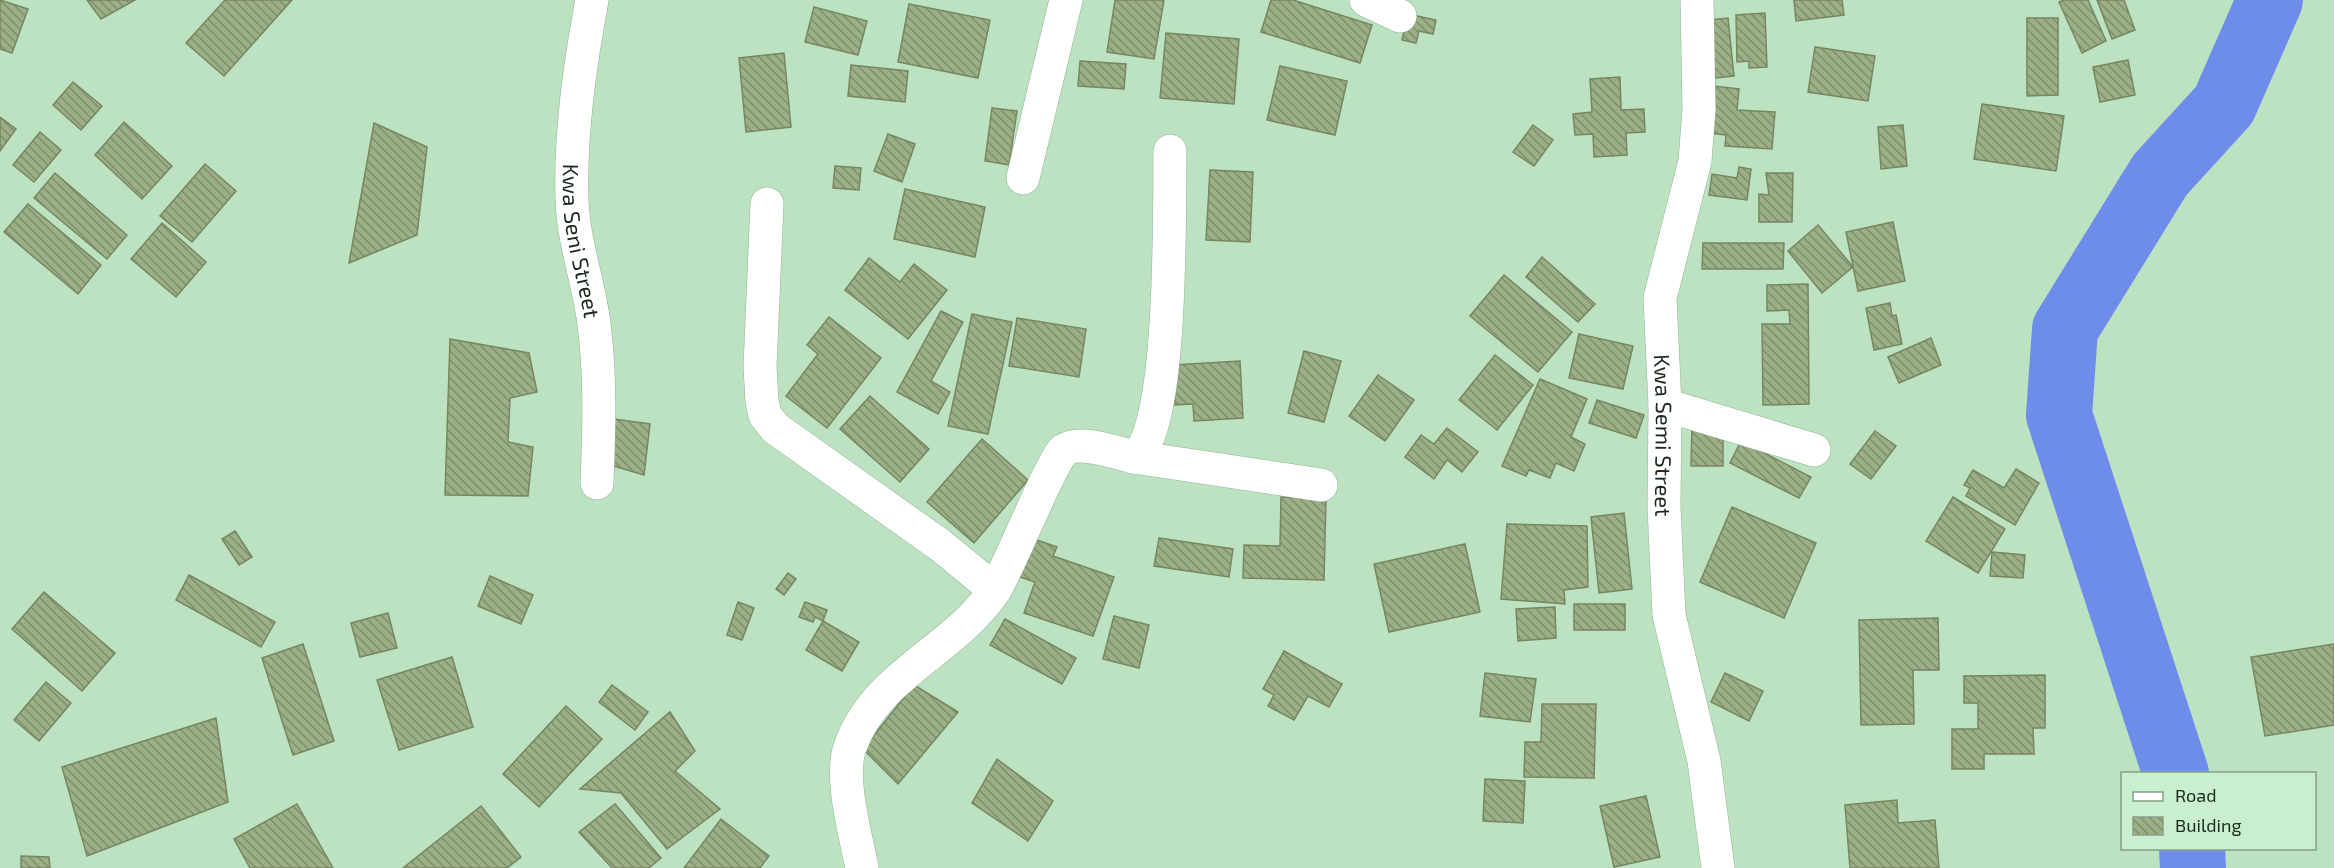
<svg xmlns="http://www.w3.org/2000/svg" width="2334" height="868" viewBox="0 0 2334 868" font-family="'Exo 2',sans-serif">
<defs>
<pattern id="building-back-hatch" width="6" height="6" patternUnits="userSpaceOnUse" patternTransform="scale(1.5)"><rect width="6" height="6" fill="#9caf87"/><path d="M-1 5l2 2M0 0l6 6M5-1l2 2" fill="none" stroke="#7e8f6e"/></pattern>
</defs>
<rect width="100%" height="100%" fill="#bce2c1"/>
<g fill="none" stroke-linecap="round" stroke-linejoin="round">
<g stroke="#6e8dea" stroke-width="66">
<path d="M 2176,774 L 2059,415 L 2065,329 L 2160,175 L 2224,105 L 2270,0"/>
<path d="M 2192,848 L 2193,868"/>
</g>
</g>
<g fill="url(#building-back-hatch)" stroke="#758761" stroke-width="1.5">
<path d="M 0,0 L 28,9 L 12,53 L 0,49 Z"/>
<path d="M 87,0 L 135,0 L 101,19 Z"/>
<path d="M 225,0 L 292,0 L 224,76 L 186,43 Z"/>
<path d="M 1115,0 L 1164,0 L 1154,59 L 1107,52 Z"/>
<path d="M 1271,0 L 1293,0 L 1372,25 L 1360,63 L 1261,32 Z"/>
<path d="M 1794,0 L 1842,0 L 1844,15 L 1796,21 Z"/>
<path d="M 2064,0 L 2088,0 L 2106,41 L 2082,53 L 2059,2 Z"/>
<path d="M 2097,0 L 2124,0 L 2135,30 L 2112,39 Z"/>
<path d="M 909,4 L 990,20 L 978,78 L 898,62 Z"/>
<path d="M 814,7 L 867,21 L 858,55 L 805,42 Z"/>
<path d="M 1765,13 L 1767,67 L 1749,68 L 1749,61 L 1737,62 L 1736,15 Z"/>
<path d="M 1408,14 L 1436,20 L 1433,34 L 1419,31 L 1416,43 L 1402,40 Z"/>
<path d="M 1728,18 L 1734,76 L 1715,78 L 1710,20 Z"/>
<path d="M 2027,18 L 2058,18 L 2058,95 L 2027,96 Z"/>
<path d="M 1166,33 L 1239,39 L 1234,104 L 1160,98 Z"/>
<path d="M 1815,47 L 1875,56 L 1868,101 L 1808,92 Z"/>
<path d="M 784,53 L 791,127 L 746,132 L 739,58 Z"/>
<path d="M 2128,60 L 2135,95 L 2100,102 L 2093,67 Z"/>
<path d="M 1080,61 L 1126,64 L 1124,89 L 1078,86 Z"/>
<path d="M 851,65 L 908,71 L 905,102 L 848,96 Z"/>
<path d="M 1280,66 L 1347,81 L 1335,135 L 1267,120 Z"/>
<path d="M 1620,77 L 1621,110 L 1644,109 L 1645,132 L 1626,133 L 1627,155 L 1594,157 L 1593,134 L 1575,135 L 1573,114 L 1592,112 L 1590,79 Z"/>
<path d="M 73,82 L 102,106 L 81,130 L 53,105 Z"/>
<path d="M 1713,86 L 1739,89 L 1737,110 L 1775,112 L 1772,149 L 1725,146 L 1726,135 L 1709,133 Z"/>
<path d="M 1982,104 L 2064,116 L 2056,171 L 1974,159 Z"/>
<path d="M 992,108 L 1017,111 L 1009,165 L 985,161 Z"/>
<path d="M 0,117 L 16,129 L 0,151 Z"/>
<path d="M 124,122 L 172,166 L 142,199 L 95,155 Z"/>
<path d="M 374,123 L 427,147 L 417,235 L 349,263 Z"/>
<path d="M 1533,125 L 1553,140 L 1534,166 L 1513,152 Z"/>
<path d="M 1903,125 L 1907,166 L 1881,169 L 1878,127 Z"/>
<path d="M 40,132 L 61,150 L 34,182 L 13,165 Z"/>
<path d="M 888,134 L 915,144 L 902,182 L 874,171 Z"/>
<path d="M 205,164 L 236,191 L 192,242 L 160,216 Z"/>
<path d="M 835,166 L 861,168 L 859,190 L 833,188 Z"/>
<path d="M 1739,167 L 1751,169 L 1747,200 L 1709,195 L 1712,174 L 1737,178 Z"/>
<path d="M 1210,170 L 1253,172 L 1250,242 L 1206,240 Z"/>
<path d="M 55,173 L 127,235 L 107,259 L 34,198 Z"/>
<path d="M 1766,173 L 1793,173 L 1792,222 L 1759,222 L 1759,194 L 1769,195 Z"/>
<path d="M 905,189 L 985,207 L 975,257 L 894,239 Z"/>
<path d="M 28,204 L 101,265 L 78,294 L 4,232 Z"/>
<path d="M 1893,222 L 1905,281 L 1858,291 L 1846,232 Z"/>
<path d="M 162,223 L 206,262 L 176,297 L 131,259 Z"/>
<path d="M 1818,225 L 1853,267 L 1822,293 L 1788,251 Z"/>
<path d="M 1703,243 L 1784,243 L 1783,269 L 1702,269 Z"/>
<path d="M 1542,257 L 1595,304 L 1578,322 L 1526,277 Z"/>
<path d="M 869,258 L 900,282 L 914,264 L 947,290 L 908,339 L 845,290 Z"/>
<path d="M 1504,275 L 1572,332 L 1538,372 L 1470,316 Z"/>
<path d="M 1808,284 L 1809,404 L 1763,405 L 1762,324 L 1790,324 L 1789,310 L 1767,311 L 1767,285 Z"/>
<path d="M 1890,303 L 1892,316 L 1896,315 L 1902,344 L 1874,350 L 1866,308 Z"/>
<path d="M 941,311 L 963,322 L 931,381 L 950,392 L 938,414 L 897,392 Z"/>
<path d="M 972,314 L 1012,322 L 988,434 L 948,426 Z"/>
<path d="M 829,317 L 881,358 L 827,428 L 786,396 L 818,354 L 807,345 Z"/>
<path d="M 1017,318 L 1086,329 L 1079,377 L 1009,366 Z"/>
<path d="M 1579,334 L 1633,346 L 1623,389 L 1569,378 Z"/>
<path d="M 1931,338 L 1941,365 L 1899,383 L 1888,357 Z"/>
<path d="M 450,339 L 529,353 L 537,392 L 510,398 L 508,442 L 533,447 L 528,496 L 445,495 Z"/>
<path d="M 1304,351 L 1341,361 L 1324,422 L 1288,413 Z"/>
<path d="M 1495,355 L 1533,385 L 1497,430 L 1459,400 Z"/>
<path d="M 1240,361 L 1243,418 L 1194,421 L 1193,404 L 1175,405 L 1173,365 Z"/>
<path d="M 1378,375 L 1414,400 L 1385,441 L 1349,416 Z"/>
<path d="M 1540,379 L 1587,399 L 1571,437 L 1585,444 L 1574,471 L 1556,463 L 1550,478 L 1529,470 L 1526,476 L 1502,466 Z"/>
<path d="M 870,396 L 929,449 L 900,482 L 840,429 Z"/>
<path d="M 1597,400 L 1644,415 L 1636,438 L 1589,423 Z"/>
<path d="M 614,419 L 650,424 L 644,475 L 607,464 Z"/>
<path d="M 1692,426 L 1723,426 L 1723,466 L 1691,466 Z"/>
<path d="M 1447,428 L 1478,452 L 1462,472 L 1447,460 L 1434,479 L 1405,457 L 1421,435 L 1434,444 Z"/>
<path d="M 1875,431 L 1896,446 L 1871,479 L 1850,464 Z"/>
<path d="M 982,439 L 1028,480 L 974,543 L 927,502 Z"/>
<path d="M 1741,441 L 1811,477 L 1799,498 L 1730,463 Z"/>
<path d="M 2016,469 L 2039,483 L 2015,525 L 1966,496 L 1970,488 L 1964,485 L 1973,470 L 2004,488 Z"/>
<path d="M 1281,497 L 1326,498 L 1324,580 L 1243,578 L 1244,545 L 1280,546 Z"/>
<path d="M 1953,497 L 2005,529 L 1978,573 L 1926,541 Z"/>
<path d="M 1732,507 L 1816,543 L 1784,618 L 1700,582 Z"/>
<path d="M 1624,513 L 1632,589 L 1599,593 L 1591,517 Z"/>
<path d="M 1507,524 L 1587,526 L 1588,587 L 1564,590 L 1565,604 L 1501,599 Z"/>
<path d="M 235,531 L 252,557 L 239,565 L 222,539 Z"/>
<path d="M 1031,538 L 1057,547 L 1053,556 L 1114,577 L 1093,636 L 1024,613 L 1035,582 L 1017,576 Z"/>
<path d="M 1159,538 L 1233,549 L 1229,577 L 1154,566 Z"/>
<path d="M 1465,544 L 1480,612 L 1389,632 L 1374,564 Z"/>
<path d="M 1992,552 L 2025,555 L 2023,578 L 1990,576 Z"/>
<path d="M 788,573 L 796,579 L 784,595 L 776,589 Z"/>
<path d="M 189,575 L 275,622 L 261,647 L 176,600 Z"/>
<path d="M 490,576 L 533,595 L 521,624 L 478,606 Z"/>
<path d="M 44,592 L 115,653 L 82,691 L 12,629 Z"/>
<path d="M 738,602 L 754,608 L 742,640 L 727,635 Z"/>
<path d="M 805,602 L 827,610 L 823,621 L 815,617 L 813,622 L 799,617 Z"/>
<rect x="1574" y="604" width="51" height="26"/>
<path d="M 1555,607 L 1556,638 L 1518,641 L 1516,609 Z"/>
<path d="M 388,613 L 397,648 L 360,657 L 351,623 Z"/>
<path d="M 1114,616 L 1149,625 L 1139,668 L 1103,659 Z"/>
<path d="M 1938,618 L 1939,670 L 1913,670 L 1914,724 L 1861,725 L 1859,620 Z"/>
<path d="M 1005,619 L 1076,658 L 1062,684 L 990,645 Z"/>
<path d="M 823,621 L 859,642 L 842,671 L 806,650 Z"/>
<path d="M 303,644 L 334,741 L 293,755 L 262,658 Z"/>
<path d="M 2334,644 L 2334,725 L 2265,736 L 2251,657 Z"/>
<path d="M 1284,651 L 1342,684 L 1329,707 L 1308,696 L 1294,720 L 1268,706 L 1274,695 L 1263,689 Z"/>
<path d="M 452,657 L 473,727 L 399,750 L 377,680 Z"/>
<path d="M 1485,673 L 1536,679 L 1530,722 L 1480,716 Z"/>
<path d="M 1725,673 L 1763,691 L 1749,721 L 1711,702 Z"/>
<path d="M 2045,675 L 2045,728 L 2033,728 L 2034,754 L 1984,754 L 1984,769 L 1952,769 L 1952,729 L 1978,729 L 1978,703 L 1964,703 L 1964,676 Z"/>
<path d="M 46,682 L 71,703 L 39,741 L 14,720 Z"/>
<path d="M 612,685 L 648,712 L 635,730 L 599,702 Z"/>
<path d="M 914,685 L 958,712 L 898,784 L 863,749 Z"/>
<path d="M 1542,704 L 1596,704 L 1594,778 L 1524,777 L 1525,742 L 1541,742 Z"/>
<path d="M 566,706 L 602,739 L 539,807 L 503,774 Z"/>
<path d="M 670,712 L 695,751 L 675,771 L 720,809 L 667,849 L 621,793 L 580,789 Z"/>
<path d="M 216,718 L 228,802 L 87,856 L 62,767 Z"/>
<path d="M 997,759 L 1053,801 L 1028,841 L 972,803 Z"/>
<path d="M 1485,779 L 1525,781 L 1523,823 L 1483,821 Z"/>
<path d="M 1646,796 L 1660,857 L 1614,867 L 1600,806 Z"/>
<path d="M 1897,800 L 1898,823 L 1935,820 L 1939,868 L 1850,868 L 1845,805 Z"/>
<path d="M 297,804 L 333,868 L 250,868 L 234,839 Z"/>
<path d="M 615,804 L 661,858 L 649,868 L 612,868 L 579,832 Z"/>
<path d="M 481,806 L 521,857 L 507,868 L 403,868 Z"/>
<path d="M 721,819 L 769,856 L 760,868 L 684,868 Z"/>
<path d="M 21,856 L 49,857 L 50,868 L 21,868 Z"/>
</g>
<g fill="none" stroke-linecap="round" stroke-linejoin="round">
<defs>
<g id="street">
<path id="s1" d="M 592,0 C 580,65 570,132 572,199 C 573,241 589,283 594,324 C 601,378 599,430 597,483"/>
<path d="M 1366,0 L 1400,16"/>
<path id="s2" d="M 1697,0 L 1699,109 L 1695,161 L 1660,298 L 1665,405 L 1664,507 L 1669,615 L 1704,761 L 1718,868"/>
<path d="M 1023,178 L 1066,0"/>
<path d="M 767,204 L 760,367 L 762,401 L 765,415 L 775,428 L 940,545 L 995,590"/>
<path d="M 1665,405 L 1814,450"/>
<path d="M 1134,457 L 1321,485"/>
<path d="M 862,868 C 856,836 839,778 850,747 C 876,673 957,650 996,588 C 1009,566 1054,456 1064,450 C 1081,439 1115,453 1134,457 C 1174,435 1169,201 1170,151"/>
</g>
</defs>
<use href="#street" stroke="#90b495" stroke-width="34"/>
<use href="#street" stroke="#fff" stroke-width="33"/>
</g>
<g text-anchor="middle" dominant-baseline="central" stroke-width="6" stroke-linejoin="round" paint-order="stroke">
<g font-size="22" fill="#1c2a1e" stroke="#c9efce">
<text stroke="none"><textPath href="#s1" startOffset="243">Kwa Seni Street</textPath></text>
<text stroke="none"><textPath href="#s2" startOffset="440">Kwa Semi Street</textPath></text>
</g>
</g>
<rect x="2121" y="772" width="195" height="78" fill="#c9efce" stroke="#84a088" stroke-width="1.5"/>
<rect x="2133" y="792" width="30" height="9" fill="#ffffff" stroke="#84a088" stroke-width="1.5"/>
<text x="2175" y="802" font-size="18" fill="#1c2a1e">Road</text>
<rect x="2133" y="817" width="30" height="18" fill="url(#building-back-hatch)" stroke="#84a088" stroke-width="1.5"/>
<text x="2175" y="832" font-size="18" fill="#1c2a1e">Building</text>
</svg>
